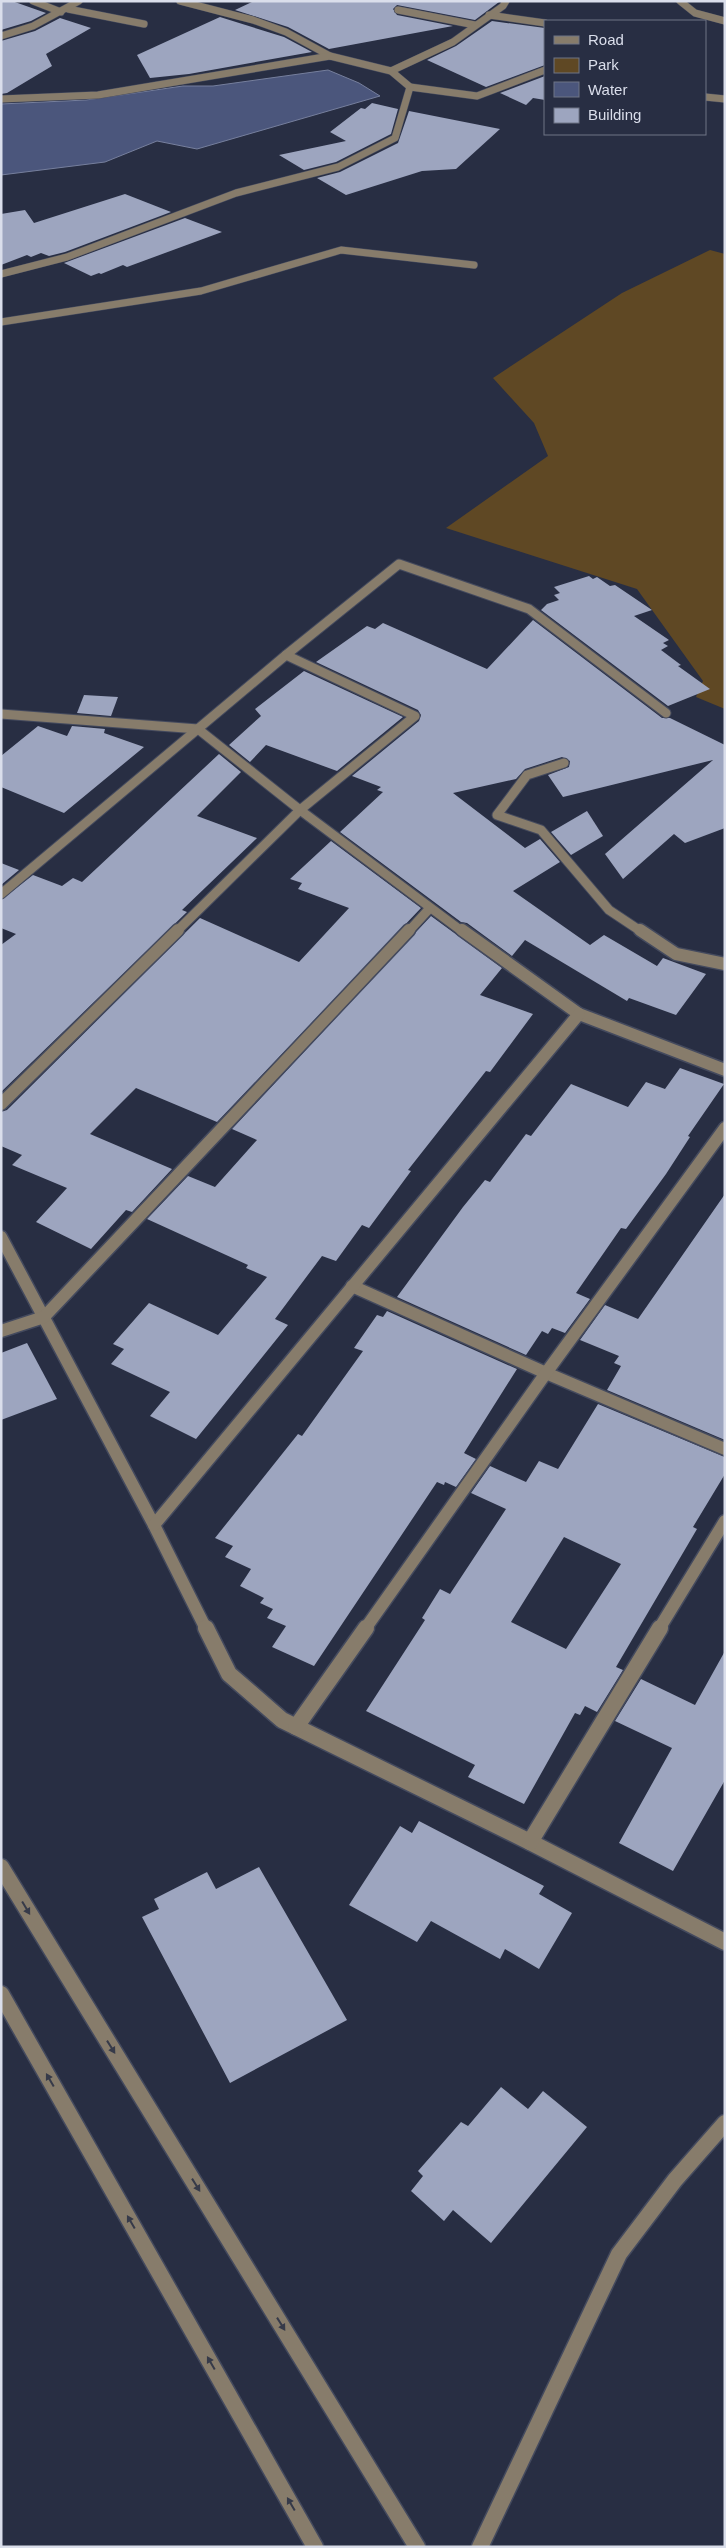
<svg xmlns="http://www.w3.org/2000/svg" width="726" height="2548" viewBox="0 0 726 2548" font-family="Arial,sans-serif">
<rect width="100%" height="100%" fill="#282e43"/>
<path fill="#5f4824" d="M 710,250 L 725,254 L 725,709 L 696,697 L 703,681 L 637,589 L 446,528 L 548,456 L 534,423 L 493,378 L 622,293 Z"/>
<path fill="#4b567c" stroke="#767f9d" d="M 328,70 L 359,83 L 380,96 L 197,149 L 157,141 L 105,162 L 1,175 L 1,104 L 86,100 L 183,86 L 213,86 Z"/>
<g fill="#9da5bf" fill-rule="evenodd">
<path d="M 1,1 L 12,1 L 46,13 L 31,21 L 1,30 Z"/>
<path d="M 254,1 L 499,1 L 499,2 L 475,20 L 397,5 L 393,9 L 397,15 L 453,26 L 329,49 L 288,27 L 235,10 Z"/>
<path d="M 220,17 L 284,37 L 312,52 L 189,74 L 150,78 L 137,55 Z"/>
<path d="M 60,18 L 91,28 L 46,54 L 52,66 L 7,93 L 1,94 L 1,41 L 35,31 Z"/>
<path d="M 492,21 L 545,28 L 545,65 L 486,87 L 427,60 L 456,46 Z"/>
<path d="M 545,76 L 545,100 L 533,98 L 526,105 L 500,93 Z"/>
<path d="M 372,103 L 398,109 L 391,134 L 336,162 L 304,170 L 279,155 L 346,141 L 330,132 L 361,108 L 365,109 Z"/>
<path d="M 409,111 L 500,129 L 456,169 L 422,171 L 346,195 L 317,178 L 340,172 L 398,143 Z"/>
<path d="M 125,194 L 171,212 L 65,252 L 49,256 L 41,253 L 31,257 L 27,255 L 1,265 L 1,214 L 25,210 L 34,223 Z"/>
<path d="M 185,218 L 222,232 L 127,267 L 123,265 L 101,274 L 99,273 L 91,276 L 64,263 Z"/>
<path d="M 589,576 L 593,579 L 597,577 L 610,586 L 615,585 L 652,610 L 634,616 L 669,640 L 663,643 L 668,646 L 661,650 L 681,665 L 678,666 L 710,689 L 668,706 L 541,610 L 547,604 L 559,600 L 554,595 L 560,593 L 554,587 Z"/>
<path d="M 533,620 L 662,718 L 670,718 L 725,745 L 725,828 L 685,843 L 674,834 L 623,879 L 605,854 L 713,760 L 563,797 L 548,775 L 569,767 L 570,761 L 562,757 L 525,769 L 516,779 L 453,793 L 525,848 L 540,839 L 560,862 L 513,891 L 590,945 L 604,935 L 657,966 L 663,958 L 706,974 L 676,1015 L 629,998 L 627,1001 L 525,940 L 512,956 L 467,923 L 461,922 L 340,832 L 383,792 L 377,790 L 381,787 L 352,776 L 419,721 L 421,715 L 418,710 L 316,662 L 367,626 L 375,629 L 383,623 L 487,669 Z"/>
<path d="M 304,671 L 403,717 L 337,771 L 266,745 L 250,762 L 229,745 L 261,716 L 255,709 Z"/>
<path d="M 84,695 L 118,697 L 111,716 L 77,713 Z"/>
<path d="M 38,726 L 67,736 L 72,726 L 105,729 L 104,733 L 144,747 L 64,813 L 1,787 L 1,756 Z"/>
<path d="M 219,754 L 241,772 L 197,816 L 257,838 L 182,910 L 187,912 L 1,1092 L 1,945 L 16,934 L 1,928 L 1,900 L 33,875 L 62,886 L 73,878 L 82,882 Z"/>
<path d="M 587,811 L 603,836 L 571,855 L 551,832 Z"/>
<path d="M 331,841 L 421,908 L 217,1122 L 136,1088 L 90,1134 L 172,1169 L 132,1212 L 126,1210 L 91,1249 L 36,1222 L 67,1188 L 12,1165 L 22,1155 L 1,1146 L 1,1112 L 7,1110 L 200,918 L 299,962 L 349,908 L 298,889 L 302,883 L 290,879 Z"/>
<path d="M 1,863 L 19,870 L 1,885 Z"/>
<path d="M 431,916 L 502,968 L 480,995 L 533,1014 L 490,1072 L 486,1071 L 408,1170 L 411,1171 L 369,1228 L 362,1225 L 336,1261 L 322,1256 L 275,1319 L 288,1325 L 196,1439 L 150,1416 L 170,1392 L 111,1364 L 124,1349 L 113,1344 L 149,1303 L 218,1335 L 267,1277 L 246,1268 L 248,1265 L 147,1219 L 188,1176 L 215,1187 L 257,1140 L 232,1129 Z"/>
<path d="M 680,1068 L 724,1084 L 688,1136 L 690,1137 L 666,1174 L 626,1229 L 621,1228 L 576,1293 L 590,1299 L 565,1333 L 552,1328 L 548,1334 L 542,1331 L 526,1355 L 397,1297 L 463,1207 L 485,1180 L 490,1182 L 526,1134 L 531,1136 L 571,1084 L 628,1107 L 646,1082 L 665,1089 Z"/>
<path d="M 725,1194 L 725,1440 L 607,1390 L 621,1366 L 614,1363 L 619,1356 L 580,1340 L 605,1305 L 638,1319 Z"/>
<path d="M 387,1311 L 517,1369 L 464,1453 L 476,1459 L 456,1487 L 445,1482 L 444,1485 L 437,1482 L 314,1666 L 272,1647 L 286,1626 L 267,1618 L 273,1609 L 260,1603 L 264,1598 L 240,1586 L 251,1569 L 225,1557 L 233,1546 L 215,1538 L 298,1434 L 302,1436 L 363,1351 L 354,1348 L 377,1315 L 383,1317 Z"/>
<path d="M 27,1343 L 57,1399 L 1,1420 L 1,1353 Z"/>
<path d="M 598,1404 L 725,1457 L 725,1474 L 693,1527 L 697,1529 L 616,1667 L 623,1670 L 597,1712 L 585,1706 L 580,1715 L 575,1713 L 524,1804 L 468,1777 L 475,1765 L 366,1711 L 425,1620 L 422,1618 L 440,1589 L 450,1594 L 506,1509 L 471,1493 L 490,1466 L 526,1482 L 539,1461 L 558,1469 ZM 564,1537 L 621,1564 L 566,1649 L 511,1622 Z"/>
<path d="M 725,1651 L 725,1780 L 673,1871 L 619,1843 L 672,1748 L 615,1721 L 641,1679 L 695,1705 Z"/>
<path d="M 419,1821 L 544,1886 L 539,1894 L 572,1913 L 539,1969 L 505,1949 L 500,1959 L 431,1921 L 417,1942 L 349,1905 L 400,1826 L 412,1833 Z"/>
<path d="M 259,1867 L 347,2020 L 230,2083 L 142,1917 L 159,1909 L 154,1899 L 207,1872 L 216,1889 Z"/>
<path d="M 501,2087 L 528,2109 L 543,2091 L 587,2127 L 491,2243 L 453,2210 L 444,2221 L 411,2191 L 423,2176 L 418,2171 L 461,2122 L 468,2126 Z"/>
</g>
<g fill="none" stroke-linecap="round" stroke-linejoin="round">
<defs>
<g id="minor-far3">
<path d="M 33,1 L 61,12"/>
<path d="M 180,1 L 253,20 L 286,32 L 330,56"/>
<path d="M 680,1 L 695,13 L 725,21"/>
<path d="M 68,9 L 144,24"/>
<path d="M 398,10 L 475,25"/>
<path d="M 489,15 L 545,23"/>
<path d="M 1,36 L 33,26 L 79,1"/>
<path d="M 391,71 L 453,42 L 503,6 L 506,1"/>
<path d="M 410,87 L 477,96 L 545,70"/>
<path d="M 705,97 L 725,99"/>
<path d="M 1,99 L 98,95 L 330,56 L 391,71 L 410,87 L 395,138 L 338,167 L 236,193 L 67,257 L 1,274"/>
<path d="M 1,322 L 201,291 L 341,250 L 474,265"/>
</g>
<g id="minor-far2">
<path d="M 1,714 L 198,729 L 300,810 L 463,932"/>
<path d="M 564,763 L 527,775 L 497,815 L 541,830 L 609,910 L 642,932"/>
<path d="M 1,894 L 286,655 L 399,564 L 529,609 L 666,713"/>
<path d="M 176,932 L 300,810 L 415,716 L 286,655"/>
<path d="M 408,932 L 430,908"/>
</g>
<g id="minor-far1">
<path d="M 462,930 L 579,1014 L 725,1070"/>
<path d="M 640,930 L 676,954 L 725,964"/>
<path d="M 1,1104 L 178,930"/>
<path d="M 1,1237 L 154,1525 L 206,1629"/>
<path d="M 352,1286 L 546,1373 L 725,1449"/>
<path d="M 1,1331 L 44,1317 L 409,930"/>
<path d="M 154,1525 L 579,1014"/>
<path d="M 365,1629 L 546,1373 L 725,1128"/>
<path d="M 659,1629 L 725,1521"/>
</g>
<g id="minor">
<path d="M 206,1628 L 229,1674 L 282,1720 L 530,1842 L 725,1942"/>
<path d="M 296,1727 L 366,1628"/>
<path d="M 530,1842 L 660,1628"/>
<path d="M 1,1867 L 417,2547"/>
<path d="M 1,1994 L 315,2547"/>
<path d="M 480,2547 L 619,2254 L 675,2180 L 725,2123"/>
</g>
</defs>
<use href="#minor-far3" stroke="#444a5e" stroke-width="8"/>
<use href="#minor-far2" stroke="#444a5e" stroke-width="11"/>
<use href="#minor-far1" stroke="#444a5e" stroke-width="15"/>
<use href="#minor" stroke="#444a5e" stroke-width="19"/>
<use href="#minor-far3" stroke="#877c6b" stroke-width="7"/>
<use href="#minor-far2" stroke="#877c6b" stroke-width="9"/>
<use href="#minor-far1" stroke="#877c6b" stroke-width="12"/>
<use href="#minor" stroke="#877c6b" stroke-width="16"/>
</g>
<defs><path id="oneway-solid" d="M-6-.8H1V-3.2L6.5 0L1 3.2V.8H-6Z" transform="scale(1.25)"/></defs>
<g fill="#363a49">
<use href="#oneway-solid" transform="translate(26 1908) rotate(59)"/>
<use href="#oneway-solid" transform="translate(111 2047) rotate(58)"/>
<use href="#oneway-solid" transform="translate(50 2080) rotate(-120)"/>
<use href="#oneway-solid" transform="translate(196 2185) rotate(58)"/>
<use href="#oneway-solid" transform="translate(131 2222) rotate(-120)"/>
<use href="#oneway-solid" transform="translate(281 2324) rotate(58)"/>
<use href="#oneway-solid" transform="translate(211 2363) rotate(-120)"/>
<use href="#oneway-solid" transform="translate(291 2504) rotate(-120)"/>
</g>
<rect width="726" height="2548" fill="none" stroke="#dadeeb" stroke-width="5"/>
<rect x="544" y="20" width="162" height="115" fill="#282e43" stroke="#6f7486"/>
<rect x="554" y="36" width="25" height="8" fill="#877c6b" stroke="#6f7486"/>
<text x="588" y="45" font-size="15" fill="#dadeeb">Road</text>
<rect x="554" y="58" width="25" height="15" fill="#5f4824" stroke="#6f7486"/>
<text x="588" y="70" font-size="15" fill="#dadeeb">Park</text>
<rect x="554" y="82" width="25" height="15" fill="#4b567c" stroke="#6f7486"/>
<text x="588" y="95" font-size="15" fill="#dadeeb">Water</text>
<rect x="554" y="108" width="25" height="15" fill="#9da5bf" stroke="#6f7486"/>
<text x="588" y="120" font-size="15" fill="#dadeeb">Building</text>
</svg>
